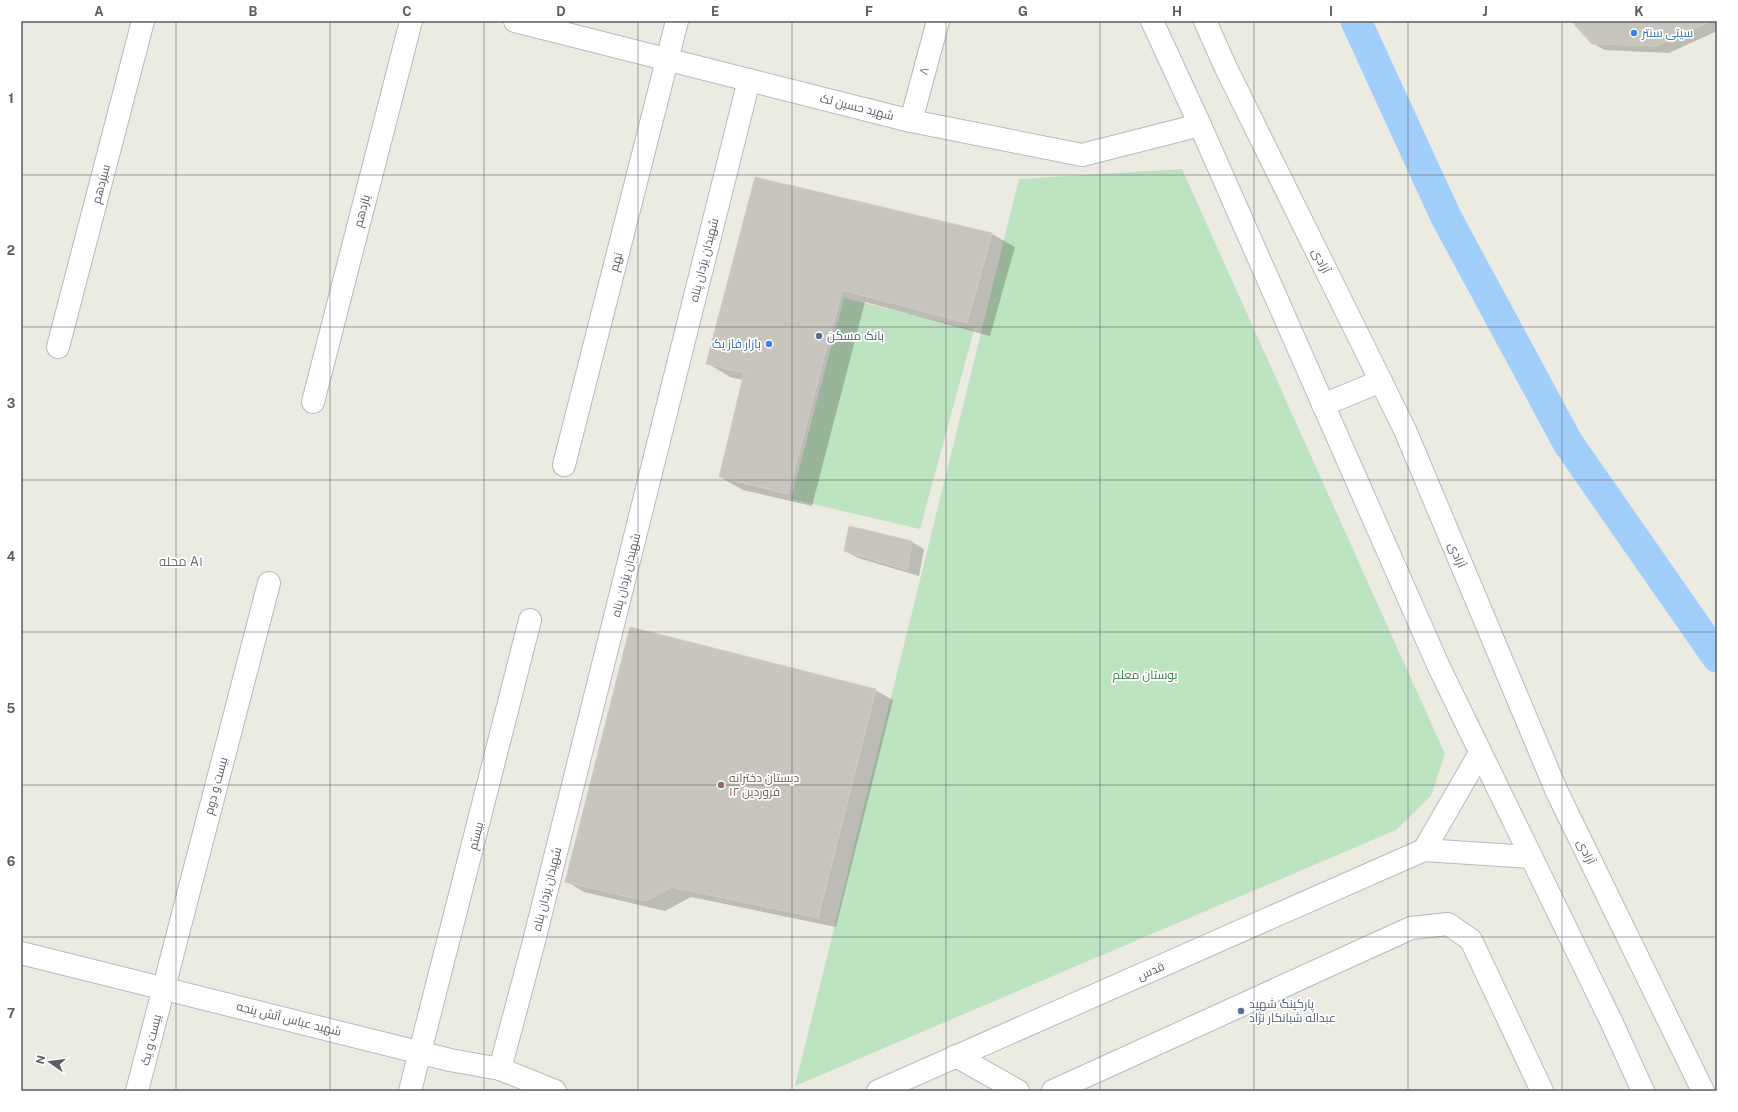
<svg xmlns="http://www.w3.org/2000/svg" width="1738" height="1112" viewBox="0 0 1738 1112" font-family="'Public Sans',Cairo,sans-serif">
<rect width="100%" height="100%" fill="#ecebe1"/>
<g fill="#bee3c1">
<path d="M 1182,169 L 1445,754 L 1431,796 L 1396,830 L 795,1086 L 1019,179 Z"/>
<path d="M 844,298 L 974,330 L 920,529 L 791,499 Z"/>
</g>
<g fill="#0003">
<path d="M 1573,21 L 1717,21 L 1717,31 L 1669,53 L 1605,50 L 1592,43 Z"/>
<path d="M 756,178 L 992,234 L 1015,247 L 990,336 L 865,302 L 812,506 L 743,490 L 720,477 L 743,380 L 730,377 L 707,363 Z"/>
<path d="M 912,542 L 924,549 L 919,576 L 858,558 L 845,551 Z"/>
<path d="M 875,690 L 893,700 L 836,927 L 691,897 L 665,911 L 584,892 L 566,881 Z"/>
</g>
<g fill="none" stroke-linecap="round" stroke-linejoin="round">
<path stroke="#a2cefc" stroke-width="31" d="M 1356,21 L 1446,217 L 1568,443 L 1717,657"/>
</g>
<g fill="#c8c5bf" stroke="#d1cdc0">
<path d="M 1571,21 L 1712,21 L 1656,46 L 1592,44 Z"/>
<path d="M 755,177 L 992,233 L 967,323 L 842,290 L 788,494 L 719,477 L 744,373 L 706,364 Z"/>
<path d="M 849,526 L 912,541 L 907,570 L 844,551 Z"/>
<path d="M 630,627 L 876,689 L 818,918 L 672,887 L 646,901 L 565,882 Z"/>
</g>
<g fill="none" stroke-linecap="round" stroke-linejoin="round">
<defs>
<g id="street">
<path d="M 515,21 L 911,121 L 1082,155 L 1200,125"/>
<path d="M 911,121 L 938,21"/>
<path d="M 58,347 L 143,21"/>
<path d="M 313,402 L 411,21"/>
<path d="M 564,465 L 677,21"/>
<path d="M 956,1056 L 1018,1091"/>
<path d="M 137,1091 L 269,583"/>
<path d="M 410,1091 L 530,620"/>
<path d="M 1053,1091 L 1411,928 L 1448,924 L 1471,940 L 1542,1091"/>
</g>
<g id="secondary">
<path d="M 1152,21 L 1200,125 L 1438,665 L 1611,1021 L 1643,1091"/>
<path d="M 1205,21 L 1226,68 L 1405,430 L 1557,792 L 1703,1091"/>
<path d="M 1323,405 L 1381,381"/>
<path d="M 1480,753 L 1424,850 L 1531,857"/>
<path d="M 21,953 L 450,1060 L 500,1069 L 555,1091"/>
<path d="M 500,1069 L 533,945 L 749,80"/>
<path d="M 878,1091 L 1424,850"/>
</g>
</defs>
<use href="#street" stroke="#b7b9be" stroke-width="24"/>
<use href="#secondary" stroke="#b7bac0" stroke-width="24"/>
<use href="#street" stroke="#fff" stroke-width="22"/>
<use href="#secondary" stroke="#fff" stroke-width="22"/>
</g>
<path fill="none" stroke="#5a5d62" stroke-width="1" stroke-opacity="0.55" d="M 176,21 L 176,1091M 330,21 L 330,1091M 484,21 L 484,1091M 638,21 L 638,1091M 792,21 L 792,1091M 946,21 L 946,1091M 1100,21 L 1100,1091M 1254,21 L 1254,1091M 1408,21 L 1408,1091M 1562,21 L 1562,1091M 21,175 L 1717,175M 21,327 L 1717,327M 21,480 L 1717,480M 21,632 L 1717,632M 21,785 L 1717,785M 21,937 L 1717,937"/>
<g fill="#3f7fe0" stroke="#fff" stroke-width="1.5">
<circle cx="1634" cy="33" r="4"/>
<circle cx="769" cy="344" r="4"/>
</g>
<g fill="#5c6f8a" stroke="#fff" stroke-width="1.5">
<circle cx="819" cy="336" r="4"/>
<circle cx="1241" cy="1011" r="4"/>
</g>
<circle fill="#8d6e63" stroke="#fff" stroke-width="1.5" cx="721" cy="785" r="4"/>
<g text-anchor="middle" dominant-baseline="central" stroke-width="3.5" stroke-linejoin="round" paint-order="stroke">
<g font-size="12" fill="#366cbe" stroke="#fff" text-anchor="start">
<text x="1642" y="33">سیتی سنتر</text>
<text x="761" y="344" text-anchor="end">بازار فاز یک</text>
</g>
<g font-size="12" fill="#5a5d62" stroke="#fff">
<text transform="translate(924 71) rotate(-75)">۸</text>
<text transform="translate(857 107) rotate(14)">شهید حسین لک</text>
<text transform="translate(101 184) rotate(-75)">سیزدهم</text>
<text transform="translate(362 211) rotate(-75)">یازدهم</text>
<text transform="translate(704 260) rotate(-76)">شهیدان یزدان پناه</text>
<text transform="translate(1321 261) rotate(64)">آزادی</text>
<text transform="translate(616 262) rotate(-76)">نهم</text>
<text transform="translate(1457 555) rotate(67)">آزادی</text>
<text transform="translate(626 575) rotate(-76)">شهیدان یزدان پناه</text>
<text transform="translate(216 786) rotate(-75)">بیست و دوم</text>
<text transform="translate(476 836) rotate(-76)">بیستم</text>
<text transform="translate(1586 852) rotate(64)">آزادی</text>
<text transform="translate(547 889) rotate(-76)">شهیدان یزدان پناه</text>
<text transform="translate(1151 971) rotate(-24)">قدس</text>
<text transform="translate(289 1019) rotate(14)">شهید عباس آتش پنجه</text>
<text transform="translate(151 1040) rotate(-76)">بیست و یک</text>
</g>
<g font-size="12" fill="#4e5e75" stroke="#fff" text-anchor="start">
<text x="827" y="336">بانک مسکن</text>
<text x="1249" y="1004">پارکینگ شهید<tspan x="1249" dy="14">عبداله شبانکار نژاد</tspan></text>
</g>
<g font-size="12" fill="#388341" stroke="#fff">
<text x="1145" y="675">بوستان معلم</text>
</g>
<g font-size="12" fill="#785e54" stroke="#fff" text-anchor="start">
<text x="729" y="778">دبستان دخترانه<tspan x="729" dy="14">۱۲ فروردین</tspan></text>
</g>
<g font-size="13" fill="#6b6f74" stroke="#fff">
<text x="181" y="561">محله A۱</text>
</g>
</g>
<rect width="1738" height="1112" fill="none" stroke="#ffffff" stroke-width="44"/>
<g transform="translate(50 1062) rotate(284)" stroke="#ffffff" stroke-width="3" paint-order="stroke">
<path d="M0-3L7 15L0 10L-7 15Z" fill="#5a5d62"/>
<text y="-6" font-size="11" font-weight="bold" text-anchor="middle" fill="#5a5d62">N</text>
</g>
<rect x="22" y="22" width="1694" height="1068" fill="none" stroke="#5a5d62" stroke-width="1.5"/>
<g font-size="13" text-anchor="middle" font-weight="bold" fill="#5a5d62">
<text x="99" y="16">A</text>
<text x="253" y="16">B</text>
<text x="407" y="16">C</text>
<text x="561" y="16">D</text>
<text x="715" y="16">E</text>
<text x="869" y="16">F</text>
<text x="1023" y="16">G</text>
<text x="1177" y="16">H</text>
<text x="1331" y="16">I</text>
<text x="1485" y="16">J</text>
<text x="1639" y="16">K</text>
<text x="11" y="103">1</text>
<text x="11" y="255">2</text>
<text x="11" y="408">3</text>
<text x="11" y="561">4</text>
<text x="11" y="713">5</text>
<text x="11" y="866">6</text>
<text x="11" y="1018">7</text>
</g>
</svg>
